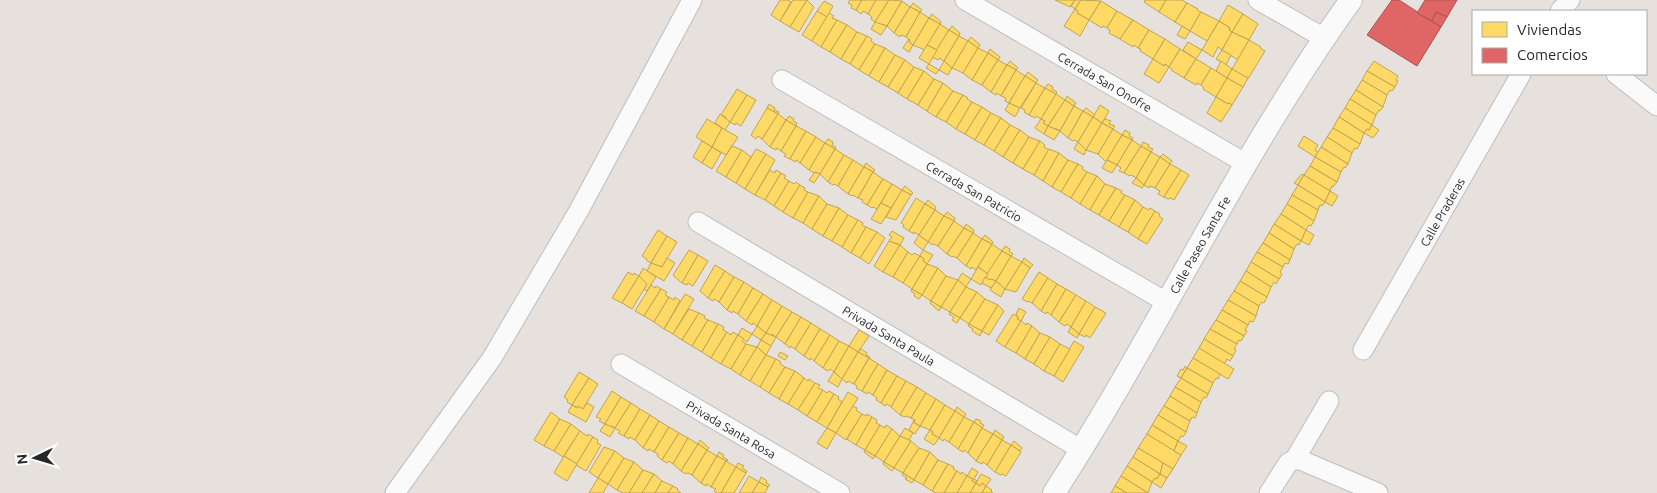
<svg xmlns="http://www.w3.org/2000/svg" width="1657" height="493" viewBox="0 0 1657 493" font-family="Ubuntu,sans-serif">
<rect width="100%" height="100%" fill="#e6e1dc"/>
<g fill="#ffd966" stroke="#bea453">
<path d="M 780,0 L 788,0 L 791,2 L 780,21 L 771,15 Z"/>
<path d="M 793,0 L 807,0 L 790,27 L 780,21 Z"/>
<path d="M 807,0 L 814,7 L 799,32 L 790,27 Z"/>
<path d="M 850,0 L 862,0 L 856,10 L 851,8 L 852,5 L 848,3 Z"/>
<path d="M 862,0 L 876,0 L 868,14 L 863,11 L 861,14 L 856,10 Z"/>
<path d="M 876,0 L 889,0 L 875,22 L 871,19 L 872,17 L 868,14 Z"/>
<path d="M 889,0 L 902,1 L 887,26 L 882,24 L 881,25 L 875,22 Z"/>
<path d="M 1055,0 L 1075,0 L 1070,7 Z"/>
<path d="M 1075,0 L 1081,0 L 1075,9 L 1071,6 Z"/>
<path d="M 1081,0 L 1101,1 L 1089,20 L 1077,13 L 1078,11 L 1075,9 Z"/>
<path d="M 1145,0 L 1166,0 L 1159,12 L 1144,2 Z"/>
<path d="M 1166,0 L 1182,0 L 1187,3 L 1175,22 L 1159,12 Z"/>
<path d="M 824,1 L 833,6 L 827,17 L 817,11 Z"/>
<path d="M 902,1 L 910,7 L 894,33 L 887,26 Z"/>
<path d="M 1101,1 L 1117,11 L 1107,28 L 1103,26 L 1102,28 L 1089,20 Z"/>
<path d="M 913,3 L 922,10 L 920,12 L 910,7 Z"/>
<path d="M 1187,3 L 1198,9 L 1197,10 L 1201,12 L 1190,31 L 1175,22 Z"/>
<path d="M 1228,5 L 1243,14 L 1232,32 L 1229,30 L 1230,28 L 1219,21 Z"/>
<path d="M 910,7 L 920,12 L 906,37 L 901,35 L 900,37 L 894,33 Z"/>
<path d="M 1075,9 L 1078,11 L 1077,13 L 1089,20 L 1080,36 L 1064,26 Z"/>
<path d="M 817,11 L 827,17 L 812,41 L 802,35 Z"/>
<path d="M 1117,11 L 1133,20 L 1120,39 L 1109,33 L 1110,30 L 1107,28 Z"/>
<path d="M 920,12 L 929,18 L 913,45 L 909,42 L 910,40 L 906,37 Z"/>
<path d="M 1201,12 L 1219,21 L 1207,41 L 1190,31 Z"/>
<path d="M 829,13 L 834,16 L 832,18 L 837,20 L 821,47 L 812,41 Z"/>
<path d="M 932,14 L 941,22 L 940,24 L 929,18 Z"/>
<path d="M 1243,14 L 1258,24 L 1249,40 L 1232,32 Z"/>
<path d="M 929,18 L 940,24 L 925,50 L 913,45 Z"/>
<path d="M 837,20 L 847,25 L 830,52 L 821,47 Z"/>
<path d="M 1133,20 L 1149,30 L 1138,48 L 1134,45 L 1133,47 L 1120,39 Z"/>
<path d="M 1219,21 L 1230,28 L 1229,30 L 1232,32 L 1222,50 L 1218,47 L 1213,57 L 1202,50 Z"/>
<path d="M 875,22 L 887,26 L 881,35 L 871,29 Z"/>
<path d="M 940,24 L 949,30 L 937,50 L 927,45 Z"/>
<path d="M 847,25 L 857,32 L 841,59 L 830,52 Z"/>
<path d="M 952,26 L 960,33 L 959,36 L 949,30 Z"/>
<path d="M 1182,26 L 1190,31 L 1185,39 L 1177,35 Z"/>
<path d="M 949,30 L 959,36 L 944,61 L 939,58 L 938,60 L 932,57 Z"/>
<path d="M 1149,30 L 1165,39 L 1153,59 L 1140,51 L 1141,49 L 1138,48 Z"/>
<path d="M 857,32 L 867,36 L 850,64 L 841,59 Z"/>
<path d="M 1232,32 L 1249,40 L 1238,60 L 1222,50 Z"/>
<path d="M 867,36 L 872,39 L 871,41 L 875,44 L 859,70 L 850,64 Z"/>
<path d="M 959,36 L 968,41 L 952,68 L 944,61 Z"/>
<path d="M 971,37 L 980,45 L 978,48 L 968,41 Z"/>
<path d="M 909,39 L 910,40 L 909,42 L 913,45 L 909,52 L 903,48 Z"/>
<path d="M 1165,39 L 1180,49 L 1169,67 L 1165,64 L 1164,66 L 1153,59 Z"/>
<path d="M 1249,40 L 1261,47 L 1260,48 L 1265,51 L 1248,79 L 1232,69 Z"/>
<path d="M 968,41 L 978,48 L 963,73 L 952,68 Z"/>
<path d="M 1188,42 L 1202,50 L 1196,59 L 1183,50 Z"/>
<path d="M 875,44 L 885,48 L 869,76 L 859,70 Z"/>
<path d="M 927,45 L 937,50 L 929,64 L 919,58 Z"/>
<path d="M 885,48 L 895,55 L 879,82 L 869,76 Z"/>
<path d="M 978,48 L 988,53 L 972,80 L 963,73 Z"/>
<path d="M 990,49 L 1000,57 L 998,60 L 988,53 Z"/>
<path d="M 1180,49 L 1196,59 L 1184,78 L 1171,70 L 1172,69 L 1169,67 Z"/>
<path d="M 1222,50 L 1231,55 L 1226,65 L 1216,59 Z"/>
<path d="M 988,53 L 998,60 L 982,85 L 972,80 Z"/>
<path d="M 895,55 L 905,60 L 888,87 L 879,82 Z"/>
<path d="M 1153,59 L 1164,66 L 1165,64 L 1169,67 L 1159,83 L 1144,74 Z"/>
<path d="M 1196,59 L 1211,68 L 1201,85 L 1197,83 L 1196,85 L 1184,78 Z"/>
<path d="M 905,60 L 914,67 L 898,93 L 888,87 Z"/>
<path d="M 998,60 L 1007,65 L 991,92 L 982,85 Z"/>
<path d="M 944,61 L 952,68 L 948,75 L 939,70 Z"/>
<path d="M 1010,61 L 1018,68 L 1016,70 L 1007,65 Z"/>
<path d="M 1221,61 L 1232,69 L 1227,78 L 1216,71 Z"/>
<path d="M 1374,61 L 1398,76 L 1396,80 L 1398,81 L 1395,87 L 1367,71 Z"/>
<path d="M 929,64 L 939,70 L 936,74 L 926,68 Z"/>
<path d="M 1007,65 L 1016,70 L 1001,96 L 997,93 L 996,95 L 991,92 Z"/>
<path d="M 914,67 L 924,71 L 907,99 L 898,93 Z"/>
<path d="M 1211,68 L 1227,78 L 1216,97 L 1203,89 L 1204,88 L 1201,85 Z"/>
<path d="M 1232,69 L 1248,78 L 1243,87 L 1227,78 Z"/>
<path d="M 1016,70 L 1025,76 L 1009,103 L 1005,101 L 1006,98 L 1001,96 Z"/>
<path d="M 924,71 L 934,79 L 918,105 L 907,99 Z"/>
<path d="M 1367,71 L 1395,87 L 1392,91 L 1390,90 L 1387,95 L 1362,80 Z"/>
<path d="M 1028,72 L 1038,80 L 1036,83 L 1025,76 Z"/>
<path d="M 1025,76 L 1036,83 L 1020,108 L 1009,103 Z"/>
<path d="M 1227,78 L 1243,87 L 1232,105 L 1229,103 L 1228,104 L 1216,97 Z"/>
<path d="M 934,79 L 943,83 L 927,111 L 918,105 Z"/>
<path d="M 1362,80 L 1387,95 L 1383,107 L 1356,90 Z"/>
<path d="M 943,83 L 953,91 L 936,117 L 927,111 Z"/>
<path d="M 1036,83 L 1045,88 L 1029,115 L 1024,112 L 1025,110 L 1021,108 Z"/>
<path d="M 1048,84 L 1053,87 L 1052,89 L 1057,92 L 1056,94 L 1045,88 Z"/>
<path d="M 1045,88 L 1056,94 L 1041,119 L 1036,116 L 1035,118 L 1029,115 Z"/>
<path d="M 737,89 L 747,95 L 730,122 L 724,119 L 726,117 L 721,115 Z"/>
<path d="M 1356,90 L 1383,107 L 1380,111 L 1379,110 L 1376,115 L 1350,99 Z"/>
<path d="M 953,91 L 963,95 L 946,122 L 936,117 Z"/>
<path d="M 1056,94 L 1065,100 L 1048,126 L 1043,123 L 1045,121 L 1041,119 Z"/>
<path d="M 747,95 L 756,100 L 741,126 L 736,123 L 735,125 L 730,122 Z"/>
<path d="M 963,95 L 968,98 L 967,99 L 972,102 L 956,129 L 946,122 Z"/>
<path d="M 1067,96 L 1076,103 L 1074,106 L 1065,100 Z"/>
<path d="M 1216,97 L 1228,104 L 1229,103 L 1232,105 L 1221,122 L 1207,113 Z"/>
<path d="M 1350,99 L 1376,115 L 1372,125 L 1345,108 Z"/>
<path d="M 1065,100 L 1074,106 L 1060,131 L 1055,128 L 1054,129 L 1048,126 Z"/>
<path d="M 972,102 L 982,107 L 965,134 L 956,129 Z"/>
<path d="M 1009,103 L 1020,108 L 1015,117 L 1005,110 Z"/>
<path d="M 769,104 L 775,108 L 774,110 L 779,112 L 778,114 L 767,108 Z"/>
<path d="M 1100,105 L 1109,111 L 1102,123 L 1093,117 Z"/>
<path d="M 1074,106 L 1083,111 L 1068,138 L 1060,131 Z"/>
<path d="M 982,107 L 991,113 L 975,140 L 965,134 Z"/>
<path d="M 767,108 L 778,114 L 762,139 L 758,136 L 756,139 L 751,135 Z"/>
<path d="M 1086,108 L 1095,115 L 1093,117 L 1083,111 Z"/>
<path d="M 1345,108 L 1372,125 L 1369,130 L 1367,129 L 1364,133 L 1339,117 Z"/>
<path d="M 1083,111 L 1093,117 L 1078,142 L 1074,140 L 1073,141 L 1068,138 Z"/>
<path d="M 991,113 L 1001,118 L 984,145 L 975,140 Z"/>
<path d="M 720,114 L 730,122 L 725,130 L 715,123 Z"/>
<path d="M 778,114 L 786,120 L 770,147 L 762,139 Z"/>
<path d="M 789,116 L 794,119 L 793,121 L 797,123 L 796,126 L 786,120 Z"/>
<path d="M 1093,117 L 1102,123 L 1086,150 L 1078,142 Z"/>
<path d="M 1339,117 L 1364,133 L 1360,144 L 1333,128 Z"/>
<path d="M 1001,118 L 1010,125 L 994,151 L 984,145 Z"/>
<path d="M 707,119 L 722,128 L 712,147 L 696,137 Z"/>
<path d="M 1041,119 L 1045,121 L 1043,123 L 1048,126 L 1044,134 L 1035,128 Z"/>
<path d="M 1105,119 L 1111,121 L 1109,124 L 1115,126 L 1113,129 L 1102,123 Z"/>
<path d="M 786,120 L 796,126 L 781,151 L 777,148 L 776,150 L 770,147 Z"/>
<path d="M 1102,123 L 1113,129 L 1098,154 L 1086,150 Z"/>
<path d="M 1010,125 L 1020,130 L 1003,157 L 994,151 Z"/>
<path d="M 1372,125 L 1379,130 L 1373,138 L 1364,133 L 1367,129 L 1369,130 Z"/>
<path d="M 796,126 L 806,131 L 790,159 L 784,156 L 786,154 L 781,151 Z"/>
<path d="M 1048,126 L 1060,131 L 1054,140 L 1044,134 Z"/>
<path d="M 722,128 L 738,137 L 726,155 L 712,147 Z"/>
<path d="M 1333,128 L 1360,144 L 1357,149 L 1355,148 L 1352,153 L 1327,137 Z"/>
<path d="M 1113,129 L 1122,135 L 1106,162 L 1098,154 Z"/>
<path d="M 1020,130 L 1029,137 L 1013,163 L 1003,157 Z"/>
<path d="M 1125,130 L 1130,133 L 1129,136 L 1133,138 L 1132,140 L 1122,135 Z"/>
<path d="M 806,131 L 816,137 L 800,163 L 796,160 L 795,162 L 790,159 Z"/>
<path d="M 1122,135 L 1132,140 L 1117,165 L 1107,160 Z"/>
<path d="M 1304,136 L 1318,145 L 1315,150 L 1318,152 L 1315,157 L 1298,146 Z"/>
<path d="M 816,137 L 825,143 L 809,170 L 800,163 Z"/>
<path d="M 1029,137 L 1040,141 L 1023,169 L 1013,163 Z"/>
<path d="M 1327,137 L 1352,153 L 1348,164 L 1321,147 Z"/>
<path d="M 828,139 L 833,142 L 832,145 L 836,147 L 835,149 L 825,143 Z"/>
<path d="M 1132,140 L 1141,146 L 1124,173 L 1119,171 L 1121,168 L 1117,165 Z"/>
<path d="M 702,141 L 712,147 L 702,163 L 693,157 Z"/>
<path d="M 1040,141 L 1045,145 L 1044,147 L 1049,150 L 1034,175 L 1023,169 Z"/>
<path d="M 1078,142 L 1086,150 L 1084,155 L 1074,149 Z"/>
<path d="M 1143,142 L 1149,145 L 1148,147 L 1153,149 L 1151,152 L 1141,146 Z"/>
<path d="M 825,143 L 835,149 L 820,174 L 815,172 L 814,173 L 809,170 Z"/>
<path d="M 732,146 L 742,150 L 726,177 L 716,171 Z"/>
<path d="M 1141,146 L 1151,152 L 1136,178 L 1131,175 L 1130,176 L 1124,173 Z"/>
<path d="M 712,147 L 721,153 L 712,169 L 702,163 Z"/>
<path d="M 1321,147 L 1348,164 L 1345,168 L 1344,167 L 1341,172 L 1315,157 Z"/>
<path d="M 756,149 L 766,154 L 745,189 L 736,183 Z"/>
<path d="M 835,149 L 844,155 L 828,182 L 820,174 Z"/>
<path d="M 1049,149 L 1059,153 L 1043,181 L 1034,175 Z"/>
<path d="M 742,150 L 751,157 L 736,183 L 726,177 Z"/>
<path d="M 1151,152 L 1160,157 L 1144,185 L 1136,178 Z"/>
<path d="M 1059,153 L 1068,160 L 1052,187 L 1043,181 Z"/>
<path d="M 766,154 L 775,160 L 755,195 L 745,189 Z"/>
<path d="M 1163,154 L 1172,161 L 1170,164 L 1160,157 Z"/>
<path d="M 844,155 L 853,160 L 838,186 L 834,184 L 833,185 L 828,182 Z"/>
<path d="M 1160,157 L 1170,164 L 1155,188 L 1150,186 L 1149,188 L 1144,185 Z"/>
<path d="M 1315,157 L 1341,172 L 1337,182 L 1310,166 Z"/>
<path d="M 853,160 L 864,167 L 848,194 L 838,186 Z"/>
<path d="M 1068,160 L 1078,164 L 1061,192 L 1052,187 Z"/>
<path d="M 1107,160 L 1117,165 L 1112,173 L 1102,168 Z"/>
<path d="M 866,163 L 875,170 L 873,172 L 864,167 Z"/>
<path d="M 1078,164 L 1083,167 L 1082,169 L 1087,172 L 1071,198 L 1061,192 Z"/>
<path d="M 1170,164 L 1181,170 L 1164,197 L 1158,194 L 1160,191 L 1155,188 Z"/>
<path d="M 1310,166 L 1337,182 L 1333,187 L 1332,186 L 1330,191 L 1304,175 Z"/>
<path d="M 864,167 L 873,172 L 858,198 L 853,195 L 852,196 L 848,194 Z"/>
<path d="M 770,170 L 775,173 L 776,170 L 781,173 L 765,200 L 755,195 Z"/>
<path d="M 1181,170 L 1189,175 L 1174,200 L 1170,198 L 1168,199 L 1164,197 Z"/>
<path d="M 815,172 L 820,174 L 814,183 L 809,180 Z"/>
<path d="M 873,172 L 883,179 L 867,205 L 862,202 L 863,200 L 858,198 Z"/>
<path d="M 1087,172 L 1097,176 L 1080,204 L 1071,198 Z"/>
<path d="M 781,173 L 786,176 L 784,178 L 789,181 L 774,206 L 765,200 Z"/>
<path d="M 1302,174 L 1304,175 L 1298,185 L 1294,183 Z"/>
<path d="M 1304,175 L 1330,191 L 1325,202 L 1298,185 Z"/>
<path d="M 1097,176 L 1105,184 L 1090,210 L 1080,204 Z"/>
<path d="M 1136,178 L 1144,185 L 1142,188 L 1132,183 Z"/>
<path d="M 883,179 L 892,184 L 877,209 L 873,207 L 872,208 L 867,205 Z"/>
<path d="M 789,181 L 794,184 L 796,182 L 800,185 L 783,212 L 774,206 Z"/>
<path d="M 892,184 L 902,190 L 891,208 L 881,203 Z"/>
<path d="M 1105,184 L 1116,188 L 1099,215 L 1090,210 Z"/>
<path d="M 800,185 L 805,188 L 804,190 L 808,192 L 793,218 L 783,212 Z"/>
<path d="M 1298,185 L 1325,202 L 1322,206 L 1320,205 L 1318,210 L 1292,195 Z"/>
<path d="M 905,186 L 913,193 L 911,195 L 902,190 Z"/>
<path d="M 1116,188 L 1122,191 L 1121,193 L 1125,195 L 1109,221 L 1099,215 Z"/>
<path d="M 902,190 L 911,195 L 896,220 L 886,217 Z"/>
<path d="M 1330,191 L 1338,196 L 1332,206 L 1325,202 Z"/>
<path d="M 808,192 L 819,196 L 803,223 L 793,218 Z"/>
<path d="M 1125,195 L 1135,200 L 1119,227 L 1109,221 Z"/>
<path d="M 1292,195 L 1318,210 L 1314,221 L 1287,204 Z"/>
<path d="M 819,196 L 827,204 L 812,229 L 803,223 Z"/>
<path d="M 916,198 L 925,204 L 909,231 L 903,227 L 904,225 L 901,223 Z"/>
<path d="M 928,200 L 936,207 L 935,210 L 925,204 Z"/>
<path d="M 1135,200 L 1143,207 L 1128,232 L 1119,227 Z"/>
<path d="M 881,203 L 891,208 L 881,224 L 871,219 Z"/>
<path d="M 827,204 L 839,208 L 823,236 L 812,229 Z"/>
<path d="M 925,204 L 935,210 L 919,235 L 914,232 L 914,234 L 909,231 Z"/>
<path d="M 1287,204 L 1314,221 L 1311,226 L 1309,225 L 1306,230 L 1281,214 Z"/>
<path d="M 1143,207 L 1149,210 L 1150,208 L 1155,211 L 1138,239 L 1128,232 Z"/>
<path d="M 839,208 L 848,215 L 832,241 L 823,236 Z"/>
<path d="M 935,210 L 944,216 L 928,242 L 919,235 Z"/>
<path d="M 1155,211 L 1160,214 L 1159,216 L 1163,219 L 1147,244 L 1138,239 Z"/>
<path d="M 947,212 L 955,218 L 954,221 L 944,216 Z"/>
<path d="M 1281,214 L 1306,230 L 1301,241 L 1274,224 Z"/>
<path d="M 848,215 L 858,220 L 842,247 L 832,241 Z"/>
<path d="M 944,216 L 954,221 L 938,246 L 934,244 L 933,245 L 928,242 Z"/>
<path d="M 858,220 L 863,223 L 862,225 L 866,227 L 851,253 L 842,247 Z"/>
<path d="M 954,221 L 964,228 L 947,254 L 938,246 Z"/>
<path d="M 966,224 L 974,230 L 973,233 L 964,228 Z"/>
<path d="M 1274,224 L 1301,241 L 1299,245 L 1297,244 L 1294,249 L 1269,233 Z"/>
<path d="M 866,227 L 877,232 L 860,258 L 851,253 Z"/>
<path d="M 964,228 L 973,233 L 957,258 L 953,256 L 952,257 L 947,254 Z"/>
<path d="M 658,230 L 667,236 L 651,263 L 646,260 L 647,259 L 642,256 Z"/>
<path d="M 1306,230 L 1314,235 L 1309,245 L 1301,241 Z"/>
<path d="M 892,231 L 904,238 L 900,245 L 889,241 L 892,237 L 889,235 Z"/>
<path d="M 877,232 L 885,238 L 869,264 L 860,258 Z"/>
<path d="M 973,233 L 982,239 L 966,266 L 957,258 Z"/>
<path d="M 1269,233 L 1294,249 L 1290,260 L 1263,243 Z"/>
<path d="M 919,235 L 928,242 L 923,250 L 914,243 Z"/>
<path d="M 985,235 L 993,242 L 992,244 L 982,239 Z"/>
<path d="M 667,236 L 677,242 L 662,267 L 657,265 L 656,266 L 651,263 Z"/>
<path d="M 982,239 L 992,244 L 976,270 L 972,267 L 971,269 L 966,266 Z"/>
<path d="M 889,241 L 900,245 L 883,272 L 874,266 Z"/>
<path d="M 1263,243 L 1290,260 L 1288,264 L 1285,263 L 1283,267 L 1257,252 Z"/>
<path d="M 992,244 L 1002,251 L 988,274 L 978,267 Z"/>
<path d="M 900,245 L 908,252 L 893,277 L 883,272 Z"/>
<path d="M 1005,246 L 1010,249 L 1009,251 L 1013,254 L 1011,256 L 1002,251 Z"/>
<path d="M 689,250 L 698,255 L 682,283 L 673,275 Z"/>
<path d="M 923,250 L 933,255 L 927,264 L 923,261 L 924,259 L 920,256 Z"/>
<path d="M 1002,251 L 1011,256 L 996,281 L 991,279 L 990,280 L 985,277 Z"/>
<path d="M 908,252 L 912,255 L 914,253 L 920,256 L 903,283 L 893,277 Z"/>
<path d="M 1257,252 L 1283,267 L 1280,272 L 1282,274 L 1279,279 L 1251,262 Z"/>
<path d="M 698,255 L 708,261 L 693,286 L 688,283 L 687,285 L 682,283 Z"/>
<path d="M 920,256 L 924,259 L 923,261 L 927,264 L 912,289 L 903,283 Z"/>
<path d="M 1011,256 L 1022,262 L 1005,289 L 996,281 Z"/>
<path d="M 667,258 L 675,263 L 664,281 L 647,271 L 651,263 L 662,267 Z"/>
<path d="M 1024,258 L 1033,265 L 1030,268 L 1022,262 Z"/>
<path d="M 1022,262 L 1030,268 L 1016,292 L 1005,289 Z"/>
<path d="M 1251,262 L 1279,279 L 1276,284 L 1274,282 L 1271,287 L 1246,271 Z"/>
<path d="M 927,264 L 938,268 L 922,295 L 912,289 Z"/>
<path d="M 715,265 L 725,271 L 708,298 L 700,291 Z"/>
<path d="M 978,267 L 988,274 L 981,285 L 971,279 Z"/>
<path d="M 643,268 L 656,277 L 647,291 L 644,289 L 647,284 L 639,276 Z"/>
<path d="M 938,268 L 946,276 L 931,301 L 922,295 Z"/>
<path d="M 725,271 L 734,277 L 719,302 L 714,299 L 713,301 L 708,298 Z"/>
<path d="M 1246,271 L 1271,287 L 1267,297 L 1240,281 Z"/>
<path d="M 628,272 L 633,275 L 634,273 L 639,276 L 622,303 L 612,298 Z"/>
<path d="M 1039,272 L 1048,278 L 1032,303 L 1028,301 L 1027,302 L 1022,299 Z"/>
<path d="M 962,273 L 971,279 L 966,287 L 958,280 Z"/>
<path d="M 639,276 L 647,284 L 632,309 L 622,303 Z"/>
<path d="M 946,276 L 958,280 L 941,307 L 931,301 Z"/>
<path d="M 734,277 L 744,282 L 727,310 L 719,302 Z"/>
<path d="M 985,277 L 990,280 L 991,279 L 996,281 L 991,288 L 982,283 Z"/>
<path d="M 1048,278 L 1057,284 L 1041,311 L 1032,303 Z"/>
<path d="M 958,280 L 966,287 L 950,312 L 941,307 Z"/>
<path d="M 996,281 L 1005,289 L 1001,297 L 990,290 Z"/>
<path d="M 1240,281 L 1267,297 L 1264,303 L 1262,302 L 1259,306 L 1234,291 Z"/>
<path d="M 744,282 L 753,288 L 738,314 L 733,311 L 732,313 L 727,310 Z"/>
<path d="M 1057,284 L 1066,289 L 1051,315 L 1047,312 L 1046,314 L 1041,311 Z"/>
<path d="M 651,285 L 655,288 L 656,286 L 661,289 L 644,316 L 635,311 Z"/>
<path d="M 966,287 L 977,292 L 960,318 L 950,312 Z"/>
<path d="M 753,288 L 763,294 L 746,321 L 738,314 Z"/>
<path d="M 661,289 L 667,292 L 665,295 L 669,297 L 654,322 L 644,316 Z"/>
<path d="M 912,289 L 922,295 L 919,299 L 914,296 L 915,294 L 911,291 Z"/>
<path d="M 1066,289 L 1076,295 L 1059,322 L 1051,315 Z"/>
<path d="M 1234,291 L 1259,306 L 1256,316 L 1228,300 Z"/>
<path d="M 977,292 L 985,299 L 969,324 L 960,318 Z"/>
<path d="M 685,294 L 694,299 L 673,334 L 664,329 Z"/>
<path d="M 763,294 L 772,300 L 757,326 L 753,323 L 752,325 L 746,321 Z"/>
<path d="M 1076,295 L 1086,301 L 1071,327 L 1067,324 L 1065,326 L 1059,322 Z"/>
<path d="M 669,297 L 674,300 L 675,297 L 680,301 L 664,329 L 654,322 Z"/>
<path d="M 985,299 L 998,305 L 982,331 L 969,324 Z"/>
<path d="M 772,300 L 782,306 L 766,333 L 757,326 Z"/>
<path d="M 1228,300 L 1256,316 L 1253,322 L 1250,321 L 1248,325 L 1222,310 Z"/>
<path d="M 931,301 L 941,307 L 939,311 L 930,303 Z"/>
<path d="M 1086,301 L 1095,307 L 1079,334 L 1071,327 Z"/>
<path d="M 998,305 L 1004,311 L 989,335 L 982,331 Z"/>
<path d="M 782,306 L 792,312 L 776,337 L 772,334 L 771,336 L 766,333 Z"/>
<path d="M 1095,307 L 1106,313 L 1090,338 L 1086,335 L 1085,337 L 1079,334 Z"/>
<path d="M 1019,308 L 1026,312 L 1021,321 L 1017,319 L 1018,317 L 1016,314 Z"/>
<path d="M 689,309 L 699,313 L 682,340 L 673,334 Z"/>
<path d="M 1222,310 L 1248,325 L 1245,330 L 1247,331 L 1244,336 L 1216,320 Z"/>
<path d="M 792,312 L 801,317 L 785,344 L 776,337 Z"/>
<path d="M 950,312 L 960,318 L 957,323 L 952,320 L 954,317 L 949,314 Z"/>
<path d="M 699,313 L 705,316 L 704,318 L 708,320 L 692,346 L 682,340 Z"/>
<path d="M 1013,314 L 1018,317 L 1017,319 L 1021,321 L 1005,347 L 996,341 Z"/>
<path d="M 801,317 L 811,323 L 795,349 L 791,346 L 790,348 L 785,344 Z"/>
<path d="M 708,320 L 718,324 L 702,352 L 692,346 Z"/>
<path d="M 1216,320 L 1244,336 L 1241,341 L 1239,340 L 1237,344 L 1210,329 Z"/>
<path d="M 1021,321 L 1026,325 L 1027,323 L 1032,326 L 1016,353 L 1005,347 Z"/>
<path d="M 811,323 L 820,329 L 804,356 L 795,349 Z"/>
<path d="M 718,324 L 724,327 L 723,330 L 727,332 L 711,358 L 702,352 Z"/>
<path d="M 969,324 L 982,331 L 980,336 L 972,331 L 973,329 L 968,326 Z"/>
<path d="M 757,326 L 766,333 L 761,340 L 752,334 Z"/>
<path d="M 1032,326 L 1040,333 L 1025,359 L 1016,353 Z"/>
<path d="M 1071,327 L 1079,334 L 1077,338 L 1068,332 Z"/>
<path d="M 742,328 L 752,334 L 747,342 L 738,335 Z"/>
<path d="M 820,329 L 830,335 L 814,361 L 811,358 L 810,360 L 804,356 Z"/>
<path d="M 1210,329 L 1237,344 L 1234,349 L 1236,350 L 1233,356 L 1204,339 Z"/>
<path d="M 859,330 L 869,336 L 858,352 L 849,346 Z"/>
<path d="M 727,332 L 731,335 L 733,332 L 738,335 L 721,364 L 711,358 Z"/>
<path d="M 766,333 L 776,337 L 771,346 L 761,340 Z"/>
<path d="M 1040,333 L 1050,337 L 1034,364 L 1025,359 Z"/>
<path d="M 738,335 L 744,339 L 742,341 L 746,344 L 731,369 L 721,364 Z"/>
<path d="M 830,335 L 839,341 L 823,368 L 814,361 Z"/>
<path d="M 1050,337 L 1060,344 L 1044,371 L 1034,364 Z"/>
<path d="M 1204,339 L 1233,356 L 1230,361 L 1227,359 L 1224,364 L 1199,348 Z"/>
<path d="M 761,340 L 771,346 L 766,355 L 757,347 Z"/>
<path d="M 839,341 L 849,346 L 834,372 L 830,369 L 828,371 L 823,368 Z"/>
<path d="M 1074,341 L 1084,347 L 1063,382 L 1054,376 Z"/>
<path d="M 746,344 L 757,347 L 740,375 L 731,369 Z"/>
<path d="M 1060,344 L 1070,349 L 1054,376 L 1044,371 Z"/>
<path d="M 849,346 L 858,352 L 842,379 L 834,372 Z"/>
<path d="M 757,347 L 766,355 L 750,381 L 740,375 Z"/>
<path d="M 1199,348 L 1234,369 L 1228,379 L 1193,358 Z"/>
<path d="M 861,349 L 867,353 L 866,355 L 870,357 L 869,358 L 858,352 Z"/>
<path d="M 780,352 L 788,356 L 785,360 L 778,356 Z"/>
<path d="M 858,352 L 869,358 L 854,384 L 848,381 L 847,383 L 842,379 Z"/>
<path d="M 766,355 L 776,359 L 760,387 L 750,381 Z"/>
<path d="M 869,358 L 878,364 L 862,391 L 856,388 L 857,386 L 854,384 Z"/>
<path d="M 1193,358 L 1220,374 L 1218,379 L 1216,378 L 1213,383 L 1187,368 Z"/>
<path d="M 776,359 L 781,362 L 780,364 L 785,367 L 769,393 L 760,387 Z"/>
<path d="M 878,364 L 887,370 L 873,395 L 868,392 L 867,394 L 862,391 Z"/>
<path d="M 1185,366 L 1187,368 L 1181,378 L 1177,376 L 1181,369 L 1183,370 Z"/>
<path d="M 785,367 L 795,371 L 779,399 L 769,393 Z"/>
<path d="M 1187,368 L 1213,383 L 1208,394 L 1181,378 Z"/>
<path d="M 887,370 L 897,376 L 881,403 L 876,400 L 877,398 L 873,395 Z"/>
<path d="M 795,371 L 804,378 L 788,404 L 779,399 Z"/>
<path d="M 579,372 L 589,378 L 572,405 L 567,402 L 568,400 L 564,397 Z"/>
<path d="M 834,372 L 842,379 L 838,387 L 828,381 Z"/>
<path d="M 897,376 L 906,381 L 891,407 L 887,404 L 885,406 L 881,403 Z"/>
<path d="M 589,378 L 598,384 L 583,409 L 578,406 L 577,408 L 572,405 Z"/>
<path d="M 804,378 L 808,381 L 809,379 L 815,383 L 798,410 L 788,404 Z"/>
<path d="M 1181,378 L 1208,394 L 1206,398 L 1204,397 L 1201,402 L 1175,387 Z"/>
<path d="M 906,381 L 917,387 L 900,415 L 891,407 Z"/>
<path d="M 815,383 L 820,385 L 818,388 L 823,390 L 807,416 L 798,410 Z"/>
<path d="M 917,387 L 926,393 L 911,418 L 906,416 L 905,417 L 900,415 Z"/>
<path d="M 1175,387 L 1201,402 L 1197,413 L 1170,396 Z"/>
<path d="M 823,390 L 827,393 L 829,391 L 834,394 L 817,422 L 807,416 Z"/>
<path d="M 612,391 L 621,397 L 605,424 L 599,421 L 601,419 L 596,417 Z"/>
<path d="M 848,392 L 858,398 L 836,433 L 827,428 Z"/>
<path d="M 926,393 L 936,399 L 920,426 L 914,423 L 915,420 L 911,418 Z"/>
<path d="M 834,394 L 839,397 L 838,399 L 842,402 L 827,428 L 817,422 Z"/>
<path d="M 1170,396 L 1197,413 L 1195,418 L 1192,417 L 1190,421 L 1164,406 Z"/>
<path d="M 621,397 L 631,403 L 615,428 L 611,426 L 610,427 L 605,424 Z"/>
<path d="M 936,399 L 945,405 L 930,430 L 920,426 Z"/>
<path d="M 587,403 L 594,407 L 586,422 L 568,412 L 572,405 L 577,408 L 578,406 L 583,409 Z"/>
<path d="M 631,403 L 640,409 L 624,436 L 618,433 L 620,431 L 615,428 Z"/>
<path d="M 945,405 L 955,411 L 939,438 L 932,434 L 933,432 L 930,430 Z"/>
<path d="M 853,406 L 857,408 L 856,410 L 862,414 L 846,440 L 836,433 Z"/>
<path d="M 1164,406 L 1190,421 L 1186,432 L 1158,415 Z"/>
<path d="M 957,407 L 966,414 L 964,417 L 955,411 Z"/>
<path d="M 640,409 L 650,415 L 635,440 L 630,437 L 629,439 L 624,436 Z"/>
<path d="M 955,411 L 964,417 L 949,442 L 944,439 L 943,441 L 939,438 Z"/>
<path d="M 551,412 L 560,419 L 544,446 L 534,440 Z"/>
<path d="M 862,414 L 866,416 L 867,414 L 872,417 L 856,445 L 847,439 Z"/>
<path d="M 650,415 L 659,421 L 643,448 L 635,440 Z"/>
<path d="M 1158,415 L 1186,432 L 1183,437 L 1181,436 L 1178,441 L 1152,425 Z"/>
<path d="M 872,417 L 877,420 L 876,423 L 880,425 L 865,450 L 856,445 Z"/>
<path d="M 964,417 L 974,422 L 958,449 L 949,442 Z"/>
<path d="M 560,419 L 571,424 L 554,451 L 544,446 Z"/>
<path d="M 976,419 L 981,421 L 980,423 L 984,425 L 982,428 L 974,422 Z"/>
<path d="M 914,420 L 915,420 L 914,423 L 920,426 L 915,434 L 909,430 Z"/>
<path d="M 659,421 L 669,427 L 654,452 L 649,449 L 648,451 L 643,448 Z"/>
<path d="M 974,422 L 982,428 L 968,453 L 964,450 L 963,452 L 958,449 Z"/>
<path d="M 571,424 L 580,431 L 563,457 L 554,451 Z"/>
<path d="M 605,424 L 615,428 L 610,437 L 600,431 Z"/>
<path d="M 880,425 L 885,428 L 886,425 L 892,429 L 875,456 L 865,450 Z"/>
<path d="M 1152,425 L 1178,441 L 1174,451 L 1147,434 Z"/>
<path d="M 669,427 L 679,433 L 662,460 L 657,456 L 658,454 L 654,452 Z"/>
<path d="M 827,428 L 836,433 L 827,449 L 817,443 Z"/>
<path d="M 905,428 L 913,433 L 909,440 L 900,436 Z"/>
<path d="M 982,428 L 993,434 L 976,461 L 968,453 Z"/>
<path d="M 892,429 L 900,436 L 884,462 L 875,456 Z"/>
<path d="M 930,430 L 933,432 L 932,434 L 939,438 L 934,445 L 924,439 Z"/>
<path d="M 995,430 L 1004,437 L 1002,440 L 993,434 Z"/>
<path d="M 580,431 L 587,436 L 588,434 L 593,437 L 577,464 L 564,456 Z"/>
<path d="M 679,433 L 688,438 L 673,464 L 669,461 L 667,463 L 662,460 Z"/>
<path d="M 993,434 L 1002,440 L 987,465 L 983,462 L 982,464 L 976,461 Z"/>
<path d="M 1147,434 L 1181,455 L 1173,469 L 1138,448 Z"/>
<path d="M 900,436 L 911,441 L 894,468 L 884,462 Z"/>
<path d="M 593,437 L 598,440 L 597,443 L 601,445 L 586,471 L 576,465 Z"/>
<path d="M 688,438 L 698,444 L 681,471 L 673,464 Z"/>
<path d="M 700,440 L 709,448 L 707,450 L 698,444 Z"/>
<path d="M 1002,440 L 1011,445 L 995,472 L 987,465 Z"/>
<path d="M 911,441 L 919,448 L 903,473 L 894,468 Z"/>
<path d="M 1014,441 L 1022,448 L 1020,451 L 1011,445 Z"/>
<path d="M 1178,441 L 1187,446 L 1181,455 L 1174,451 Z"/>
<path d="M 698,444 L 707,450 L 692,475 L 688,473 L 686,474 L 681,471 Z"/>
<path d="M 1011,445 L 1021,452 L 1006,476 L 1002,474 L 1001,475 L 995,472 Z"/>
<path d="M 604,447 L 615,451 L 598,478 L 589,472 Z"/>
<path d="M 919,448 L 930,452 L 914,480 L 903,473 Z"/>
<path d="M 1138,448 L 1163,463 L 1160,474 L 1133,457 Z"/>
<path d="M 707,450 L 717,456 L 701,483 L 692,475 Z"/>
<path d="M 865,450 L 875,456 L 873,459 L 864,452 Z"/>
<path d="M 615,451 L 624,458 L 608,484 L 598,478 Z"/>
<path d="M 719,452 L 724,455 L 723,457 L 728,460 L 726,461 L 717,456 Z"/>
<path d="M 930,452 L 938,460 L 923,485 L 914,480 Z"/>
<path d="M 564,456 L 577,464 L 567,481 L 554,473 Z"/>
<path d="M 717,456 L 726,461 L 711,487 L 707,484 L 706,486 L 701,483 Z"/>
<path d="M 1133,457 L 1160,474 L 1157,479 L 1155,478 L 1152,482 L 1127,466 Z"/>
<path d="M 624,458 L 634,462 L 617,490 L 608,484 Z"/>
<path d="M 938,460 L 948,464 L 932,491 L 923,485 Z"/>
<path d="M 726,461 L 736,467 L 721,493 L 717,493 L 714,491 L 716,489 L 711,487 Z"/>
<path d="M 634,462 L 643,470 L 629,493 L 623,493 L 617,490 Z"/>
<path d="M 884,462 L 894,468 L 892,471 L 883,464 Z"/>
<path d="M 738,463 L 744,466 L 742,468 L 747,471 L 746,473 L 736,467 Z"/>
<path d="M 1163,463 L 1173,469 L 1167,478 L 1160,474 Z"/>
<path d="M 948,464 L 954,467 L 953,469 L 957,471 L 944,493 L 936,493 L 932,491 Z"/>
<path d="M 1127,466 L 1152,482 L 1148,493 L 1121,476 Z"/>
<path d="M 736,467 L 746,473 L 734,493 L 721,493 Z"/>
<path d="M 972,468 L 978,472 L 974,479 L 977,481 L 976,483 L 972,481 L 973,479 L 967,476 Z"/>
<path d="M 643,470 L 654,474 L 642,493 L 629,493 Z"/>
<path d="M 957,471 L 961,474 L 962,472 L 967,476 L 957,493 L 944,493 Z"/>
<path d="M 903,473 L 914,480 L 912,483 L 905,479 L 907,478 L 902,475 Z"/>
<path d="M 654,474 L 662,481 L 655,493 L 642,493 Z"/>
<path d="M 981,474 L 991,479 L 986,486 L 982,483 L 980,486 L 976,483 Z"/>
<path d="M 1160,474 L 1167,478 L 1161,488 L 1152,482 L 1155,478 L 1157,479 Z"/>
<path d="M 749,476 L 759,482 L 752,493 L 739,493 Z"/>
<path d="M 967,476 L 973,479 L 972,481 L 976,483 L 970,493 L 957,493 Z"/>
<path d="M 1121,476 L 1148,493 L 1127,493 L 1115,486 Z"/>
<path d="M 761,477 L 767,481 L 766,483 L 770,485 L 768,487 L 759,482 Z"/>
<path d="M 598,478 L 608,484 L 603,493 L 589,493 Z"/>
<path d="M 662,481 L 673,486 L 668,493 L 655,493 Z"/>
<path d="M 759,482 L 768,487 L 765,493 L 752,493 Z"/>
<path d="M 976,483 L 980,486 L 982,483 L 986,486 L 982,493 L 970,493 Z"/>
<path d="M 673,486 L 678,489 L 677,490 L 681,493 L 668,493 Z"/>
<path d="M 986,486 L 992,490 L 991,491 L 993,493 L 982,493 Z"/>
<path d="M 1115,486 L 1127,493 L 1111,493 Z"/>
</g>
<g fill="#e06666" stroke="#a85353">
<path d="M 1392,0 L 1399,0 L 1441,27 L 1417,66 L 1367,35 Z"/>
<path d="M 1425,0 L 1457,0 L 1447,17 L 1436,12 L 1432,21 L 1417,13 Z"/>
<path d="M 1436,12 L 1447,17 L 1441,27 L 1432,21 Z"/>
</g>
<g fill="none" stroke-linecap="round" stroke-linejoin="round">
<defs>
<g id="minor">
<path id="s1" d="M 965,0 L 1245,163"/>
<path d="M 1258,0 L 1324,38"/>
<path d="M 1560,11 L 1570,0"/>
<path d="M 1616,74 L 1657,106"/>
<path id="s2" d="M 782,80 L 1168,303"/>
<path id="s3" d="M 698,222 L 1082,450"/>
<path id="s4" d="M 1363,350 L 1521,74"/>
<path id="s5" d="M 621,364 L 840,493"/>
<path d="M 1295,459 L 1329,401"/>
<path d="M 395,493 L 492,358 L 578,212 L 692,0"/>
<path d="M 1269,493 L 1288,463 L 1295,459 L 1303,461 L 1378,493"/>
</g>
<g id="tertiary">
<path id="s6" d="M 1054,493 C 1158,332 1239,156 1351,0"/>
</g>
</defs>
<use href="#minor" stroke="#bfbdbe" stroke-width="21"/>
<use href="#tertiary" stroke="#bfbdbe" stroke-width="24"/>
<use href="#minor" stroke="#fbfafa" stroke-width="19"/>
<use href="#tertiary" stroke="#fbfafa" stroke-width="22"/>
</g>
<g text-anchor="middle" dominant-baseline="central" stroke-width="5" stroke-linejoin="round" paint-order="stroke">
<g font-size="12" fill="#272727" stroke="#fff">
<text stroke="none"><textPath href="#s1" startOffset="162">Cerrada San Onofre</textPath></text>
<text stroke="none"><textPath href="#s2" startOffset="222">Cerrada San Patricio</textPath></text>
<text stroke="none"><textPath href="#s4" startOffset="159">Calle Praderas</textPath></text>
<text stroke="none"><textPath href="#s6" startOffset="288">Calle Paseo Santa Fe</textPath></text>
<text stroke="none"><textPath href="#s3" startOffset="222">Privada Santa Paula</textPath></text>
<text stroke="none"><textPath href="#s5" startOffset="128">Privada Santa Rosa</textPath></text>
</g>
</g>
<rect x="1472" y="10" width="175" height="65" fill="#ffffff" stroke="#a9a9a9"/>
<rect x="1482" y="22" width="25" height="15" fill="#ffd966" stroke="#a9a9a9"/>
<text x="1517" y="35" font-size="15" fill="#272727">Viviendas</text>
<rect x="1482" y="48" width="25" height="15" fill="#e06666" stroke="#a9a9a9"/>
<text x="1517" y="60" font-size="15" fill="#272727">Comercios</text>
<g transform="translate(35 458) rotate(265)" stroke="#ffffff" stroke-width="4" paint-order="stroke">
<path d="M0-4L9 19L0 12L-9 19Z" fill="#272727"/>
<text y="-8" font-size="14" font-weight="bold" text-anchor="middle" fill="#272727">N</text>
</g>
</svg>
